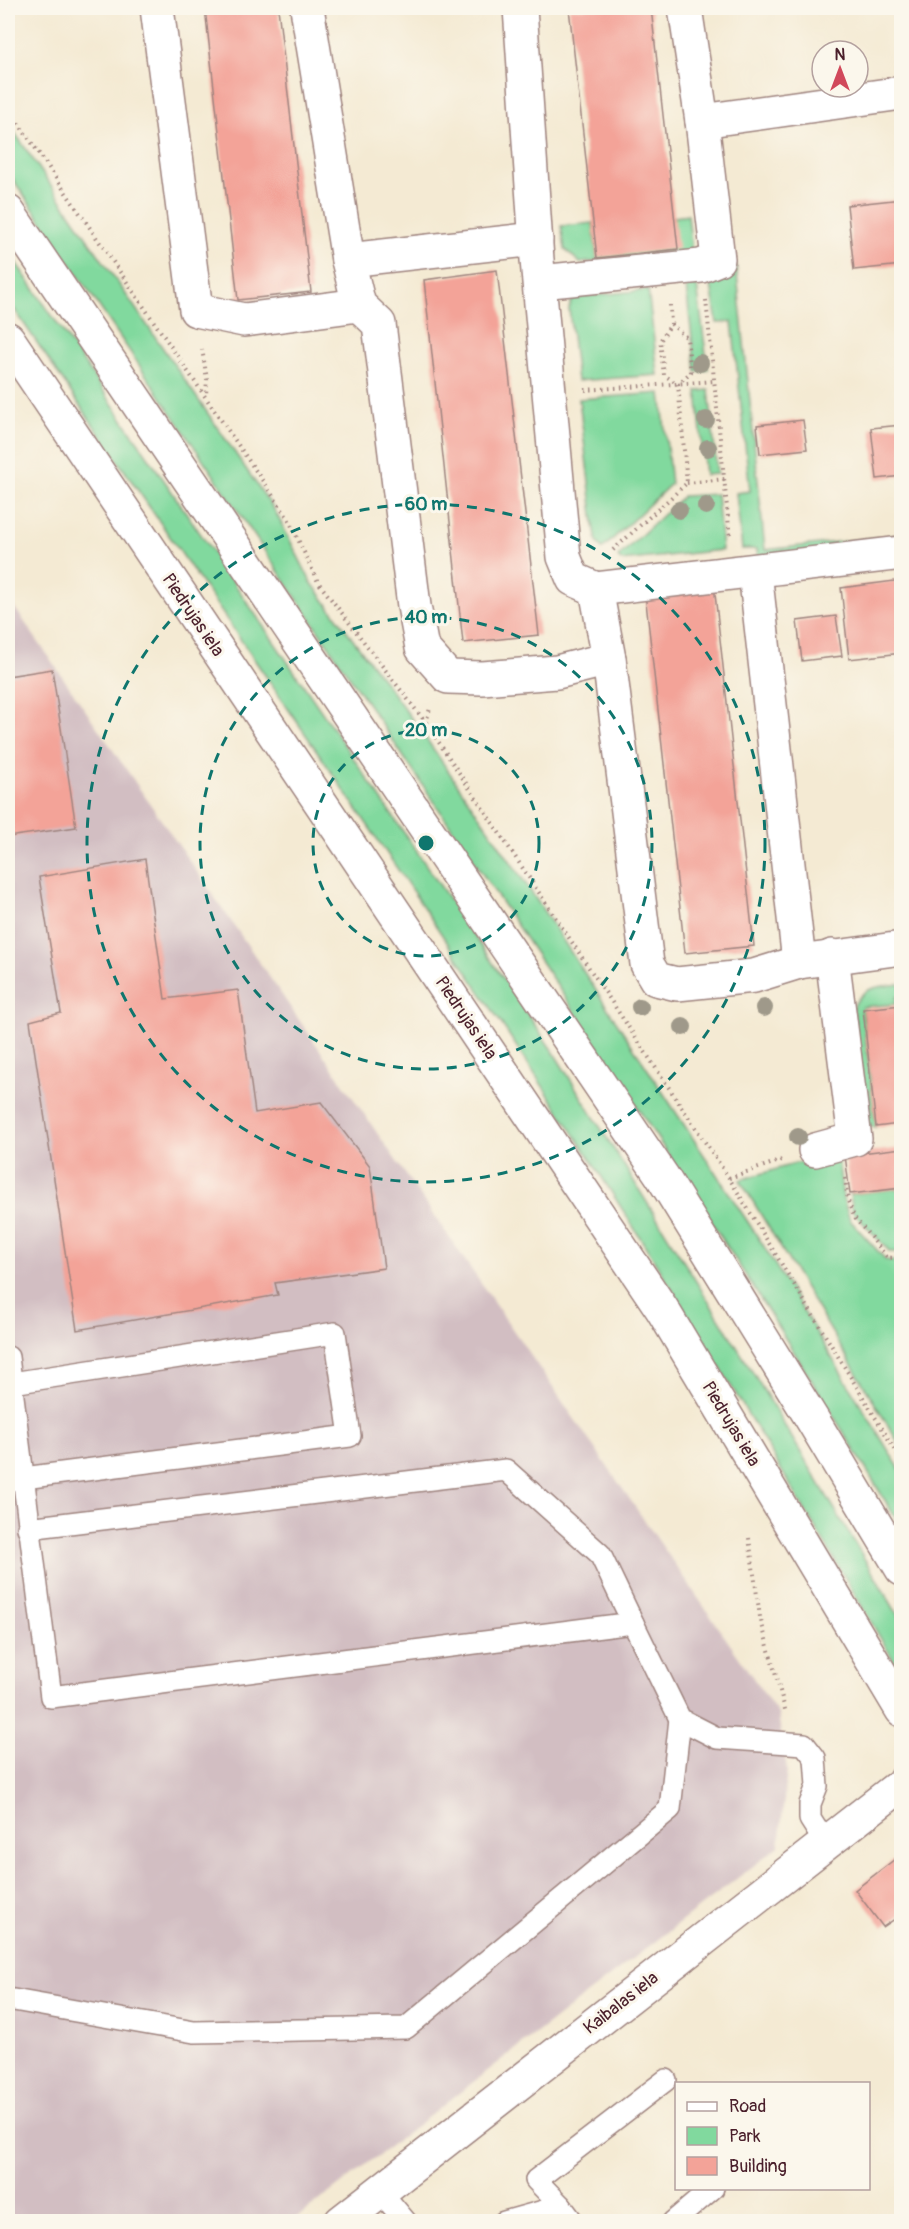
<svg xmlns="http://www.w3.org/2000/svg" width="909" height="2229" viewBox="0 0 909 2229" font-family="Pangolin,sans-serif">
<rect width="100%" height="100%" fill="#fbf7ec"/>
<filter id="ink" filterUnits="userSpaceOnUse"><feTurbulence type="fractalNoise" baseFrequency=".0167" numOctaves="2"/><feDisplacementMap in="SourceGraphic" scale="12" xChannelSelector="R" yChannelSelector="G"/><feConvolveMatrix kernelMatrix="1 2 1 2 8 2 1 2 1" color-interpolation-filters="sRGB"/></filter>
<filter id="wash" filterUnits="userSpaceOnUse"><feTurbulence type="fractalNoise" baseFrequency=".008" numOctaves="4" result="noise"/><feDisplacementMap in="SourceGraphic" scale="24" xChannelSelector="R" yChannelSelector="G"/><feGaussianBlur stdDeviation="1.35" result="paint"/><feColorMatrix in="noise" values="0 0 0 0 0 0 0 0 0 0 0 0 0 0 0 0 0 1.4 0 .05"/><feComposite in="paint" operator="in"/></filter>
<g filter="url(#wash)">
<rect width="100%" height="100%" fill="#f4ead3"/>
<path fill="#d2bec2" d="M 8,598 L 778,1714 L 787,1770 L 779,1846 L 293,2221 L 8,2221 Z"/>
<g fill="#81d99e" stroke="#667c64" stroke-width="1.5">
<path d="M 8,123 L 275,511 L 311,582 L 423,734 L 530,890 L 763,1245 L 901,1471 L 901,1527 C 729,1240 543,962 355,685 C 240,514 124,342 8,172 Z"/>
<path d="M 688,215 L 692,252 L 580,263 L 565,249 L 561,226 L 593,223 L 597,258 L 674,217 Z"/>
<path d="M 8,251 L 554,1053 L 755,1376 L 901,1620 L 901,1673 C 791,1486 682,1299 563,1117 C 383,842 193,573 8,300 Z"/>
<path d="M 736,264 L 765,550 L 901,535 L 901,544 L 758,560 L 757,549 L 742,549 L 736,493 L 750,491 L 732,322 L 717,323 L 710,278 L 729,265 Z"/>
<path d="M 697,285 L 708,370 L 696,372 L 686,287 Z"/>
<path d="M 648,290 L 658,375 L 577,381 L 569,309 L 571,301 L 578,297 Z"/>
<path d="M 709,390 L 717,474 L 705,475 L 697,391 Z"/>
<path d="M 661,393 L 671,484 L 602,549 L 597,542 L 595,532 L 579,399 Z"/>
<path d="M 717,494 L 722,550 L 621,561 L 618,557 L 683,496 Z"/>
<path d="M 901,984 L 901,997 L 896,997 L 896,1004 L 862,1007 L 876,1127 L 868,1127 L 853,1007 C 865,984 879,987 901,984 Z"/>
<path d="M 837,1151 L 843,1198 L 850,1220 L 886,1260 L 901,1262 L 901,1447 L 740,1180 Z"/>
<path d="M 901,1188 L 901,1252 L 890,1252 L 853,1212 L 850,1194 Z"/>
</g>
<g id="blocks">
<g fill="#f3a398">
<path d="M 205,8 L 278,8 L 311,292 L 238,300 Z"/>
<path d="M 569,8 L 651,8 L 678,249 L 597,258 Z"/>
<path d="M 902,199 L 902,265 L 854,270 L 847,205 Z"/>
<path d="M 497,270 L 539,635 L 463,643 L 424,280 Z"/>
<path d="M 803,420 L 807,449 L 760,454 L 757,425 Z"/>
<path d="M 902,425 L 902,476 L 877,479 L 871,428 Z"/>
<path d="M 902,580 L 902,653 L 849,659 L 841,588 Z"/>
<path d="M 714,585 L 754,946 L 685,953 L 645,593 Z"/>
<path d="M 836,616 L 842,656 L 802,661 L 797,621 Z"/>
<path d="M 52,669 L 76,827 L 8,837 L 8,676 Z"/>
<path d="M 145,859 L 165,999 L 238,990 L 255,1113 L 321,1102 L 370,1166 L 384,1268 L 275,1283 L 278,1295 L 77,1330 L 30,1021 L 61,1013 L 39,877 Z"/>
<path d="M 902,1005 L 902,1132 L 900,1132 L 899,1124 L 876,1127 L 863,1009 Z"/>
<path d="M 902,1148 L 902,1188 L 850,1194 L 845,1155 Z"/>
<path d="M 895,1859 L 902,1868 L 902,1914 L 883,1927 L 855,1890 Z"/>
</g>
</g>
</g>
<g filter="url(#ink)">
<use href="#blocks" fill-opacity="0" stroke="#9f847f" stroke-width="1.5"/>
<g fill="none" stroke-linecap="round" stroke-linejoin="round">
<defs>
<g id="lane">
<path d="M 8,1357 L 51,1697 L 633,1623 L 680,1719 L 717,1738 L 804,1744 L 815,1758 L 817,1786 L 810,1804 L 810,1819 L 826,1844"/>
<path d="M 8,1480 L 350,1436 L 335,1333 L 12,1383"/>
<path d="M 28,1528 L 506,1470 L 600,1554 L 633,1623"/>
<path d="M 8,1999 L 194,2032 L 406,2028 L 670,1809 L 680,1719"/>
<path d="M 380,2191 L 406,2222"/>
<path d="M 561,2206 L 536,2180 L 666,2080"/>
<path d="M 504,2222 L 561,2206 L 573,2222"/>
<path d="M 673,2222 L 713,2188"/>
</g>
<g id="street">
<path d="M 157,8 L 196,310 L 244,320 L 359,305"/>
<path d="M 307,8 L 348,260 L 359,305 L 379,324 L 414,606 L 422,648 L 448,677 L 482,678 L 557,672 L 609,659"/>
<path d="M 520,8 L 537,260 L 564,557 L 573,579 L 596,589 L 609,659 L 647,964 L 656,979 L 677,984 L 754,976 L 799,962 L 902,948"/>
<path d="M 702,121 L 902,93"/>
<path d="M 348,260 L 536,239"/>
<path d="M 540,282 L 701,266 L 718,259 L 702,121 L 685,8"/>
<path d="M 755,572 L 799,962"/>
<path d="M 596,589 L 902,553"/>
<path d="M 815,1150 L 855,1139 L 832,956"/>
<path d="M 341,2222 L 902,1784"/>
</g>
<g id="primary">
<path d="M 8,212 L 662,1176 L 812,1419 L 902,1569"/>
<path d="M 8,339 L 662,1309 L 902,1710"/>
</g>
</defs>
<use href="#lane" stroke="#9f847f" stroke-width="24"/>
<use href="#street" stroke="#9f847f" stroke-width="36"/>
<use href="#primary" stroke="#9f847f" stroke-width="36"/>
<g stroke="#9f847f" stroke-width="4" stroke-dasharray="1.5 4.5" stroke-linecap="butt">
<path d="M 8,108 L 288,518 L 318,582 L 426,723 L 729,1178 L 902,1461"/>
<path d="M 706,300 L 730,537"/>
<path d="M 671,324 L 687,338 L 691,372 L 679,383"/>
<path d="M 202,349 L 207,379 L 206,395"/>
<path d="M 585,390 L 716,381"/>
<path d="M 687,483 L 725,479"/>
<path d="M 613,550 L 687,483 L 678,384 L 664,375 L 660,341 L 671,324 L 670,305"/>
<path d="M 426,723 L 430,708"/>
<path d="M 729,1178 L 782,1160"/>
<path d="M 845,1178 L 848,1201 L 854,1217 L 888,1258 L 902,1257"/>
<path d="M 749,1538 L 760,1617 L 786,1713"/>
</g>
<use href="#lane" stroke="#fff" stroke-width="21"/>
<use href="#street" stroke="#fff" stroke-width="33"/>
<use href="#primary" stroke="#fff" stroke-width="33"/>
</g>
<g fill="#9f998a">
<circle cx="700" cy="363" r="9"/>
<circle cx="706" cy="420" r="9"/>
<circle cx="708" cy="448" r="9"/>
<circle cx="706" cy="506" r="9"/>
<circle cx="679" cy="510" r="9"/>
<circle cx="640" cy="1007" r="9"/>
<circle cx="764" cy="1008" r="9"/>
<circle cx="683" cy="1027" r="9"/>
<circle cx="798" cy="1137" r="9"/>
</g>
</g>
<g fill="none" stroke="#0f766e" stroke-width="3" stroke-dasharray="10 8">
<circle cx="426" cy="843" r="113"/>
<circle cx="426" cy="843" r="226"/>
<circle cx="426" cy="843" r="339"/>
</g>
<g text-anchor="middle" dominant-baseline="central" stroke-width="6" stroke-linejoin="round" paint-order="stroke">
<g font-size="18" fill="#4a1f2b" stroke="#fbf7ec">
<text transform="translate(193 615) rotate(56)">Piedrujas iela</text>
<text transform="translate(466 1018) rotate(56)">Piedrujas iela</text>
<text transform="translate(731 1424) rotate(59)">Piedrujas iela</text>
<text transform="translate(621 2003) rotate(-38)">Kaibalas iela</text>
</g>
</g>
<circle cx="426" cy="843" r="9" fill="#0f766e" stroke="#fbf7ec" stroke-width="3"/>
<g font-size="18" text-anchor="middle" font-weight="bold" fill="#0f766e" stroke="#fbf7ec" stroke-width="6" stroke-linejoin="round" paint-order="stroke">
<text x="426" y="510">60 m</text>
<text x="426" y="623">40 m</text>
<text x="426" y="736">20 m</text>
</g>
<rect width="909" height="2229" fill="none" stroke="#fbf7ec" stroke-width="30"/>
<rect x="675" y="2082" width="195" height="108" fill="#fbf7ec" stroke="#b4a19f" stroke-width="1.5"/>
<rect x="687" y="2102" width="30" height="9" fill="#ffffff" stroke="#b4a19f" stroke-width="1.5"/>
<text x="729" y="2112" font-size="18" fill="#4a1f2b">Road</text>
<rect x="687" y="2127" width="30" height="18" fill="#81d99e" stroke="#b4a19f" stroke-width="1.5"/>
<text x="729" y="2142" font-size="18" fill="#4a1f2b">Park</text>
<rect x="687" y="2157" width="30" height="18" fill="#f3a398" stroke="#b4a19f" stroke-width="1.5"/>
<text x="729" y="2172" font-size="18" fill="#4a1f2b">Building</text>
<g transform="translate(840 69)"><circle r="28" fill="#fbf7ec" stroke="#b4a19f" stroke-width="1.5"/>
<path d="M0-4.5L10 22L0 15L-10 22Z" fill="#d1495b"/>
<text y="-9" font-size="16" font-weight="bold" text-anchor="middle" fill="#4a1f2b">N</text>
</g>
</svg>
